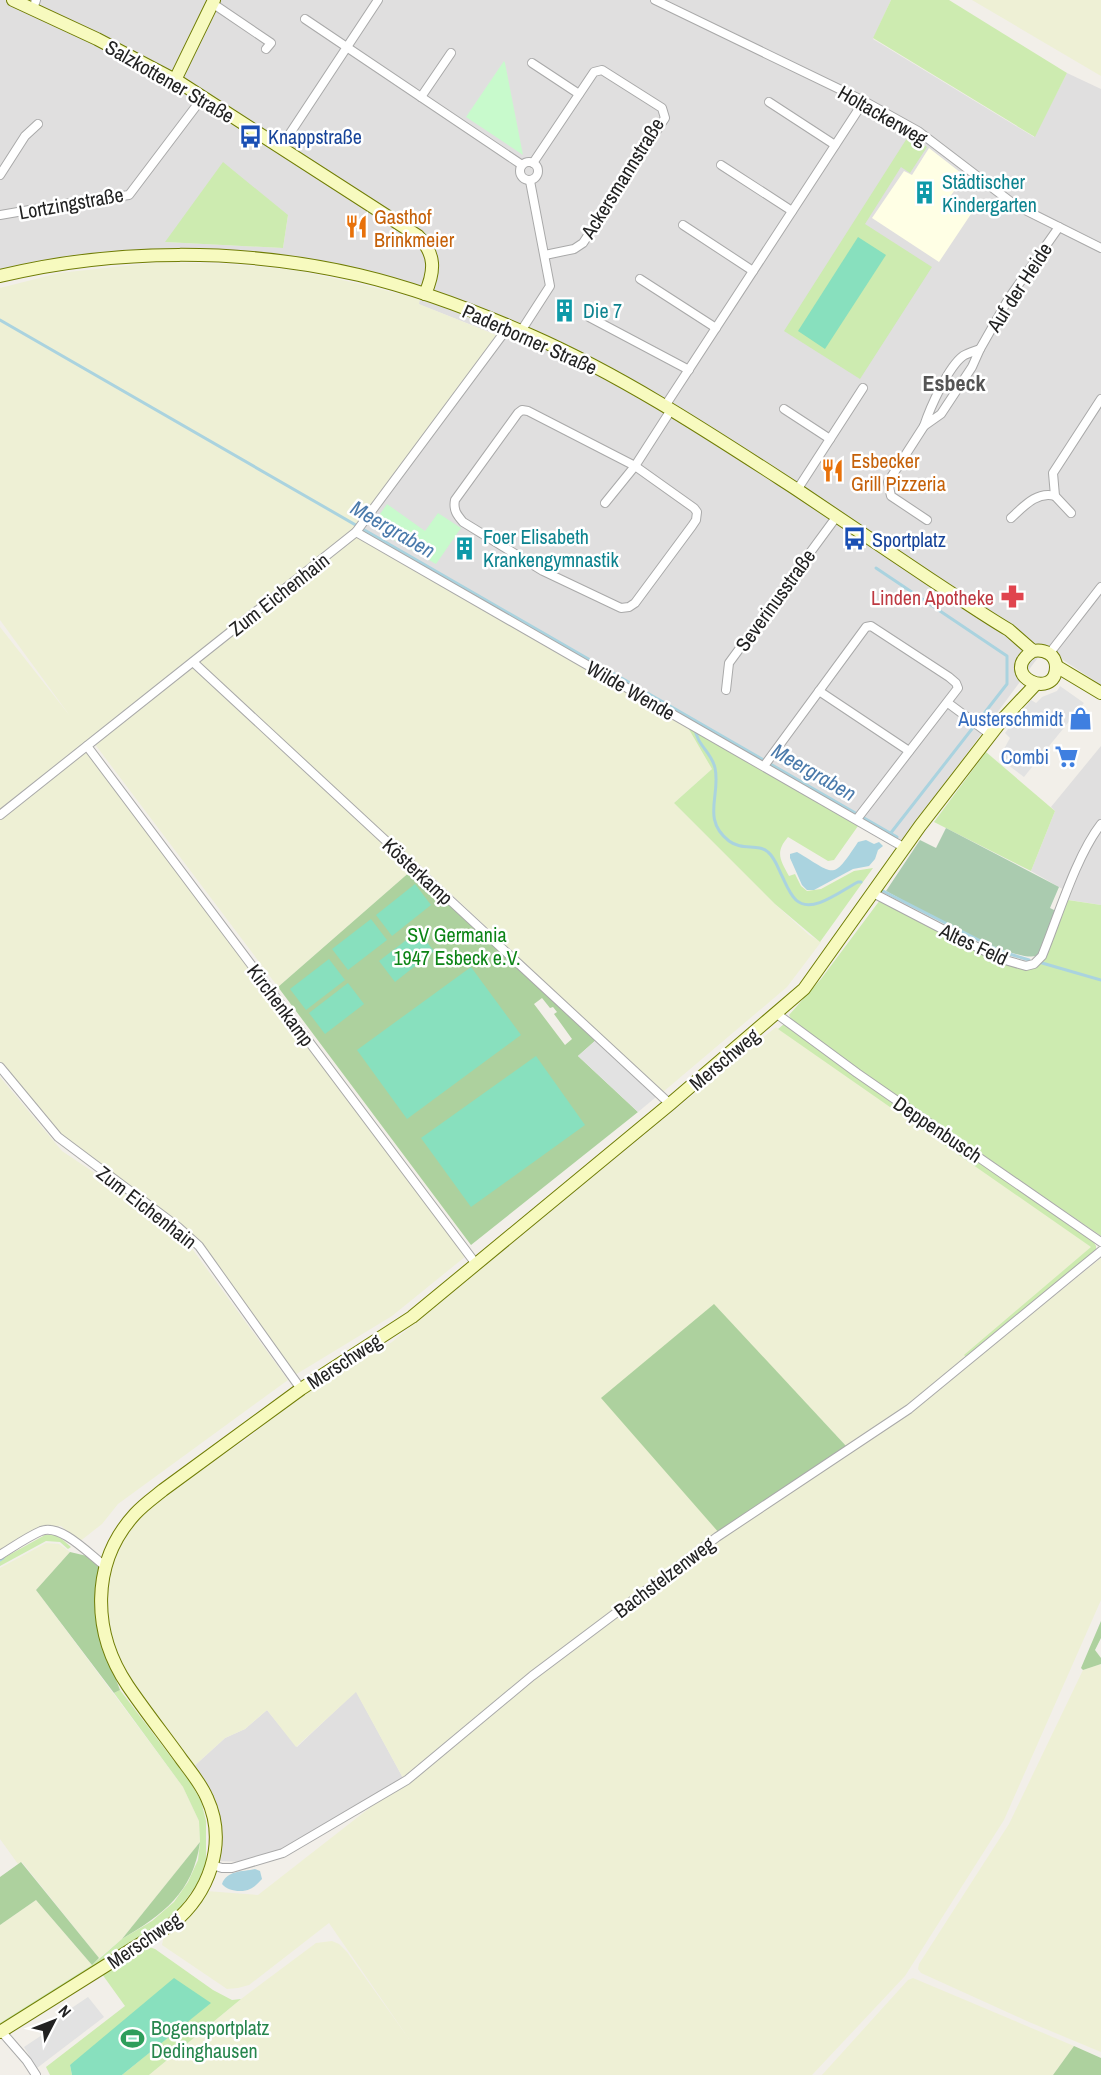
<svg xmlns="http://www.w3.org/2000/svg" width="1101" height="2075" viewBox="0 0 1101 2075" font-family="'Archivo Narrow',sans-serif">
<rect width="100%" height="100%" fill="#f2efe9"/>
<g fill="#e0dfdf" fill-rule="evenodd">
<path d="M 0,0 L 891,0 L 873,39 L 1034,137 L 1067,73 L 1101,89 L 1101,685 L 1045,648 L 902,841 L 360,529 L 497,335 L 418,304 L 423,292 L 359,274 L 160,254 L 0,276 ZM 288,215 L 283,248 L 165,242 Z"/>
<path d="M 1101,746 L 1101,905 L 1063,899 L 1066,891 L 1031,871 L 1055,811 L 1051,807 Z"/>
<path d="M 356,1691 L 403,1778 L 281,1850 L 247,1862 L 217,1861 L 219,1842 L 192,1768 L 225,1738 L 245,1729 L 267,1710 L 297,1747 Z"/>
</g>
<path fill="#ffffe5" d="M 929,148 L 965,176 L 949,198 L 971,214 L 939,262 L 872,218 L 904,171 L 912,175 Z"/>
<g fill="#eef0d5">
<path d="M 972,0 L 1101,0 L 1101,76 Z"/>
<path d="M 161,262 L 228,264 L 294,270 L 356,283 L 420,299 L 419,304 L 496,335 L 355,532 L 0,813 L 0,627 L 70,716 L 0,620 L 0,288 L 59,273 Z"/>
<path d="M 358,536 L 687,726 L 712,769 L 674,803 L 775,904 L 809,935 L 821,942 L 787,987 L 663,1092 L 419,864 L 278,987 L 94,743 L 353,537 Z"/>
<path d="M 86,750 L 466,1256 L 392,1316 L 295,1375 L 202,1245 L 183,1225 L 60,1136 L 0,1063 L 0,817 Z"/>
<path d="M 776,1027 L 1092,1247 L 967,1358 L 908,1406 L 847,1447 L 714,1305 L 720,1534 L 403,1778 L 356,1692 L 296,1747 L 267,1710 L 245,1729 L 225,1738 L 192,1768 L 130,1684 L 105,1630 L 108,1568 L 137,1516 L 164,1493 L 244,1441 L 309,1389 L 392,1342 Z"/>
<path d="M 0,1077 L 62,1151 L 177,1228 L 288,1380 L 118,1504 L 102,1524 L 79,1542 L 61,1526 L 41,1528 L 0,1551 Z"/>
<path d="M 1101,1258 L 1101,1600 L 1004,1820 L 905,1976 L 812,2075 L 149,2075 L 241,1999 L 316,1943 L 332,1941 L 339,1944 L 347,1952 L 409,2039 L 329,1923 L 249,1985 L 238,1988 L 227,1989 L 162,1945 L 164,1935 L 206,1891 L 258,1895 L 381,1799 L 532,1677 L 717,1537 L 911,1412 Z"/>
<path d="M 46,1543 L 59,1544 L 70,1552 L 36,1590 L 183,1787 L 199,1821 L 200,1842 L 122,1939 L 99,1958 L 22,1862 L 18,1864 L 0,1839 L 0,1568 Z"/>
<path d="M 1101,1664 L 1101,2052 L 1029,2022 L 921,1973 L 918,1969 L 919,1964 L 1009,1824 L 1083,1670 Z"/>
<path d="M 36,1900 L 92,1965 L 0,2023 L 0,1925 Z"/>
<path d="M 913,1978 L 1074,2046 L 1053,2075 L 822,2075 L 908,1980 Z"/>
</g>
<g fill="#cdebb0">
<path d="M 891,0 L 949,0 L 1067,73 L 1035,137 L 873,38 Z"/>
<path d="M 909,135 L 927,147 L 910,173 L 901,167 L 865,224 L 932,267 L 860,379 L 784,331 Z"/>
<path d="M 223,162 L 288,215 L 283,248 L 165,242 Z"/>
<path d="M 687,726 L 858,826 L 834,860 L 828,861 L 788,837 C 775,852 780,860 789,876 L 795,874 L 801,886 L 807,891 L 821,889 L 854,871 L 873,868 L 820,942 L 775,904 L 674,803 L 712,769 Z"/>
<path d="M 986,752 L 1055,811 L 1031,871 L 934,822 Z"/>
<path d="M 880,900 L 1027,969 L 1038,966 L 1046,957 L 1068,900 L 1101,905 L 1101,1236 L 859,1070 L 792,1021 L 789,1015 L 821,979 Z"/>
<path d="M 784,1024 L 1093,1241 L 1096,1246 L 1096,1251 L 967,1358 L 964,1355 L 1091,1247 L 778,1029 Z"/>
<path d="M 56,1534 L 71,1547 L 68,1549 L 60,1542 L 46,1541 L 0,1566 L 0,1560 L 45,1535 Z"/>
<path d="M 120,1690 L 190,1782 L 201,1801 L 206,1821 L 206,1862 L 197,1884 L 180,1908 L 158,1926 L 0,2027 L 0,2023 L 92,1965 L 122,1939 L 152,1921 L 174,1902 L 188,1882 L 198,1860 L 200,1842 L 199,1821 L 183,1787 L 114,1693 Z"/>
<path d="M 149,1947 L 155,1949 L 213,1990 L 232,2000 L 241,1999 L 149,2075 L 122,2075 L 210,2003 L 70,2065 L 72,2075 L 50,2075 L 46,2067 L 125,2006 L 102,1974 Z"/>
</g>
<g fill="#add19e" fill-rule="evenodd">
<path d="M 412,870 L 596,1040 L 578,1056 L 638,1112 L 471,1245 L 278,987 ZM 542,998 L 550,1008 L 553,1007 L 557,1012 L 554,1014 L 572,1039 L 565,1045 L 534,1004 Z"/>
<path d="M 714,1304 L 847,1447 L 720,1534 L 601,1398 Z"/>
<path d="M 70,1552 L 87,1556 L 101,1567 L 96,1584 L 98,1632 L 120,1690 L 114,1693 L 36,1590 Z"/>
<path d="M 1101,1621 L 1101,1638 L 1095,1650 L 1101,1658 L 1101,1664 L 1083,1670 L 1081,1668 Z"/>
<path d="M 200,1842 C 193,1893 163,1914 122,1939 Z"/>
<path d="M 21,1862 L 99,1958 L 92,1965 L 36,1900 L 0,1925 L 0,1877 Z"/>
<path d="M 1074,2046 L 1101,2058 L 1101,2075 L 1053,2075 Z"/>
</g>
<path fill="#aacbaf" d="M 946,828 L 1059,887 L 1050,908 L 1058,912 L 1040,954 C 1022,970 909,903 886,891 L 920,840 L 936,848 Z"/>
<g fill="#c8facc">
<path d="M 504,61 L 505,63 L 523,155 L 466,117 Z"/>
<path d="M 387,504 L 425,531 L 438,513 L 461,528 L 436,564 L 371,527 Z"/>
</g>
<g fill="#88e0be">
<path d="M 858,237 L 886,255 L 825,349 L 798,331 Z"/>
<path d="M 415,884 L 431,905 L 392,936 L 376,915 Z"/>
<path d="M 371,919 L 387,940 L 348,970 L 332,949 Z"/>
<path d="M 418,931 L 434,951 L 395,982 L 379,961 Z"/>
<path d="M 329,959 L 345,980 L 306,1010 L 290,989 Z"/>
<path d="M 471,967 L 521,1035 L 407,1119 L 357,1050 Z"/>
<path d="M 348,983 L 364,1004 L 325,1034 L 309,1013 Z"/>
<path d="M 536,1056 L 585,1125 L 471,1207 L 421,1138 Z"/>
<path d="M 174,1978 L 211,2003 L 122,2075 L 72,2075 L 70,2065 Z"/>
</g>
<g fill="#e2e2e2">
<path d="M 1060,686 L 1084,703 L 1024,777 L 999,758 L 1010,738 L 1005,733 L 1031,700 L 1036,703 L 1042,697 L 1057,691 Z"/>
<path d="M 596,1040 L 656,1097 L 638,1112 L 578,1056 Z"/>
<path d="M 88,1997 L 104,2017 L 37,2068 L 24,2047 L 42,2035 L 39,2030 Z"/>
</g>
<g fill="#aad3df">
<path d="M 866,840 L 874,844 L 879,842 L 883,846 L 878,850 L 875,859 L 869,866 L 853,869 L 814,890 L 807,890 L 802,885 L 790,858 L 790,854 L 797,852 C 836,875 832,881 858,842 Z"/>
<path d="M 255,1869 L 260,1871 L 262,1879 C 259,1882 255,1887 250,1889 C 242,1893 227,1891 222,1884 C 227,1870 242,1872 255,1869 Z"/>
</g>
<g fill="none" stroke-linecap="round" stroke-linejoin="round">
<g stroke="#aad3df" stroke-width="3">
<path d="M 0,320 L 897,837"/>
<path d="M 876,568 L 1007,656 L 1007,684 L 890,834"/>
<path d="M 695,728 C 696,744 712,753 715,768 C 721,795 701,819 729,841 C 742,851 758,843 768,852 C 775,858 778,868 782,876 C 786,884 789,893 796,900 C 812,915 842,890 858,882 L 861,882"/>
<path d="M 881,890 L 1000,951 L 1029,960"/>
<path d="M 1042,963 L 1101,980"/>
<path d="M 0,1560 L 3,1558"/>
</g>
<defs>
<g id="street">
<path d="M 655,0 L 864,101 L 918,131 L 1015,205 L 1101,248"/>
<path d="M 212,3 L 271,43 L 266,49"/>
<path d="M 33,9 L 36,0"/>
<path d="M 305,19 L 522,165"/>
<path d="M 532,63 L 579,94"/>
<path d="M 421,97 L 451,53"/>
<path d="M 769,102 L 835,145"/>
<path d="M 281,147 L 378,0"/>
<circle cx="529" cy="171" r="9"/>
<path d="M 533,163 L 594,72 L 602,70 L 662,108 L 665,118 L 583,243 L 574,249 L 545,255"/>
<path d="M 721,165 L 792,211"/>
<path d="M 0,175 L 25,136 L 38,124"/>
<path d="M 0,215 L 64,204 L 129,195 L 203,97"/>
<path d="M 683,225 L 753,271"/>
<path d="M 640,279 L 716,328"/>
<path d="M 589,317 L 689,370"/>
<path d="M 521,331 L 550,286 L 530,181"/>
<path d="M 980,349 L 972,367 L 941,414 L 924,426 C 930,408 948,367 963,356 C 968,353 975,351 980,349 Z"/>
<path d="M 980,349 L 1009,298 L 1059,227"/>
<path d="M 665,406 L 864,101"/>
<path d="M 784,409 L 830,439"/>
<path d="M 522,410 L 528,411 L 635,466 L 694,508 L 697,512 L 696,520 L 692,526 L 635,603 L 629,607 L 621,608 L 543,571 L 463,522 C 457,515 453,510 455,500 L 518,413 Z"/>
<path d="M 924,426 L 888,482 L 891,496 L 927,520"/>
<path d="M 797,490 L 863,388"/>
<path d="M 605,503 L 635,466 L 671,410"/>
<path d="M 1071,513 L 1055,496 L 1053,473 L 1101,399"/>
<path d="M 1011,518 C 1024,506 1037,491 1055,496"/>
<path d="M 356,532 L 905,848"/>
<path d="M 1049,654 L 1101,587"/>
<path d="M 193,662 L 670,1104"/>
<path d="M 726,690 L 729,663 L 837,516"/>
<path d="M 819,691 L 909,751"/>
<path d="M 948,703 L 991,735"/>
<path d="M 87,746 L 476,1264"/>
<path d="M 764,766 L 866,627 L 871,626 L 949,677 L 956,683 L 958,688 L 857,819"/>
<path d="M 0,815 L 356,532 L 509,326"/>
<path d="M 873,893 L 998,958 L 1026,966 L 1034,964 L 1042,956 C 1058,917 1076,856 1101,824"/>
<path d="M 777,1014 L 857,1073 L 1101,1242"/>
<path d="M 0,1067 L 58,1137 L 178,1227 L 199,1246 L 301,1389"/>
<path d="M 0,1555 C 13,1547 27,1537 41,1531 C 61,1523 90,1555 105,1566"/>
<path d="M 212,1865 L 222,1868 L 232,1868 L 283,1853 L 407,1780 L 532,1676 L 717,1537 L 909,1409 L 1101,1251"/>
<path d="M 1,2031 L 27,2061 L 36,2075"/>
</g>
<g id="secondary">
<path d="M 13,0 L 97,39 L 179,82 L 418,236 C 436,254 435,271 425,294"/>
<path d="M 175,80 L 214,0"/>
<path d="M 0,276 C 115,248 243,248 359,275 C 418,289 476,311 532,336 C 625,377 711,434 796,489 C 841,519 885,549 930,579 C 956,596 982,614 1009,630 L 1033,651 C 1044,649 1056,654 1056,667 C 1056,702 996,675 1033,651"/>
<path d="M 1056,666 L 1101,693"/>
<path d="M 0,2032 L 172,1924 C 209,1894 228,1843 207,1798 C 201,1784 191,1772 182,1760 C 164,1735 145,1711 128,1686 C 92,1633 90,1563 135,1514 C 143,1505 153,1498 163,1490 L 301,1389 L 412,1317 L 670,1104 L 804,989 L 920,826 L 1002,720 L 1036,684"/>
</g>
</defs>
<use href="#street" stroke="#a9a9a9" stroke-width="10"/>
<use href="#secondary" stroke="#707d05" stroke-width="14"/>
<use href="#street" stroke="#fff" stroke-width="8"/>
<use href="#secondary" stroke="#f7fabf" stroke-width="12"/>
</g>
<defs>
<symbol id="bus-bare" viewBox="-9 -9 18 18"><path d="M-5-6H5V4H4V6H2V4H-2V6H-4V4H-5ZM-3.5-4V0h7V-4ZM-3.5 1.2v1.5H-2V1.2ZM2 1.2v1.5H3.5V1.2Z" fill="#1a4fb4" stroke="#fff" stroke-width="2.5" paint-order="stroke"/></symbol>
<symbol id="building-bare" viewBox="-9 -9 18 18"><path d="M-4-6H4V6H1V3H-1V6H-4ZM-2.5-4.3h1.7v1.8h-1.7ZM.8-4.3h1.7v1.8H.8ZM-2.5-1h1.7V.8h-1.7ZM.8-1h1.7V.8H.8Z" fill="#0f9aa8" stroke="#fff" stroke-width="2.5" paint-order="stroke"/></symbol>
<symbol id="restaurant-bare" viewBox="-9 -9 18 18"><path d="M-5-6h1v4h1v-4h1v4h1v-4h1v5L-1.5 .5V6h-2V.5L-5-1ZM5-6V6H3V1.5H1.5Q1.5-4 5-6Z" fill="#e8710a" stroke="#fff" stroke-width="2.5" paint-order="stroke"/></symbol>
<symbol id="pharmacy-bare" viewBox="-9 -9 18 18"><path d="M-2-6h4v4h4v4h-4v4h-4v-4h-4v-4h4Z" fill="#e0444e" stroke="#fff" stroke-width="2.5" paint-order="stroke"/></symbol>
<symbol id="shop-bare" viewBox="-9 -9 18 18"><path d="M-5-2.5h2.3a2.7 3.5 0 0 1 5.4 0H5L5.5 6h-11ZM-1.5-2.5h3a1.5 2.3 0 0 0-3 0Z" fill="#3f7fe0" stroke="#fff" stroke-width="2.5" paint-order="stroke"/></symbol>
<symbol id="supermarket-bare" viewBox="-9 -9 18 18"><path d="M-6-5.5h2.5l.6 2H6L4.5 2H-2.5L-4.4-4H-6ZM-1.5 3.2a1.3 1.3 0 1 0 .1 0ZM3 3.2a1.3 1.3 0 1 0 .1 0Z" fill="#3f7fe0" stroke="#fff" stroke-width="2.5" paint-order="stroke"/></symbol>
<symbol id="stadium-bare" viewBox="-9 -9 18 18"><path d="M0-5a6.5 5 0 1 0 0 10a6.5 5 0 1 0 0-10ZM-3.5-1.8h7v3.6h-7Z" fill="#2e9e5b" stroke="#fff" stroke-width="2.5" paint-order="stroke"/></symbol>
</defs>
<g fill-rule="evenodd">
<use href="#bus-bare" x="234" y="120" width="33" height="33"/>
<use href="#building-bare" x="908" y="176" width="33" height="33"/>
<use href="#restaurant-bare" x="340" y="210" width="33" height="33"/>
<use href="#building-bare" x="548" y="294" width="33" height="33"/>
<use href="#restaurant-bare" x="816" y="454" width="33" height="33"/>
<use href="#bus-bare" x="838" y="522" width="33" height="33"/>
<use href="#building-bare" x="448" y="532" width="33" height="33"/>
<use href="#pharmacy-bare" x="996" y="580" width="33" height="33"/>
<use href="#shop-bare" x="1064" y="702" width="33" height="33"/>
<use href="#supermarket-bare" x="1050" y="740" width="33" height="33"/>
<use href="#stadium-bare" x="116" y="2022" width="33" height="33"/>
</g>
<g text-anchor="middle" dominant-baseline="central" stroke-width="5" stroke-linejoin="round" paint-order="stroke">
<g font-size="20" fill="#222" stroke="#fff">
<text transform="translate(170 81) rotate(30)">Salzkottener Straße</text>
<text transform="translate(883 115) rotate(30)">Holtackerweg</text>
<text transform="translate(622 178) rotate(-58)">Ackersmannstraße</text>
<text transform="translate(71 203) rotate(-10)">Lortzingstraße</text>
<text transform="translate(1019 287) rotate(-57)">Auf der Heide</text>
<text transform="translate(530 339) rotate(24)">Paderborner Straße</text>
<text transform="translate(279 594) rotate(-38)">Zum Eichenhain</text>
<text transform="translate(775 600) rotate(-54)">Severinusstraße</text>
<text transform="translate(631 690) rotate(30)">Wilde Wende</text>
<text transform="translate(418 871) rotate(43)">Kösterkamp</text>
<text transform="translate(974 944) rotate(25)">Altes Feld</text>
<text transform="translate(281 1005) rotate(53)">Kirchenkamp</text>
<text transform="translate(724 1059) rotate(-40)">Merschweg</text>
<text transform="translate(938 1129) rotate(34)">Deppenbusch</text>
<text transform="translate(147 1207) rotate(38)">Zum Eichenhain</text>
<text transform="translate(344 1361) rotate(-33)">Merschweg</text>
<text transform="translate(664 1577) rotate(-37)">Bachstelzenweg</text>
<text transform="translate(144 1940) rotate(-34)">Merschweg</text>
</g>
<g font-size="20" fill="#164399" stroke="#fff" text-anchor="start">
<text x="268" y="136">Knappstraße</text>
<text x="872" y="539">Sportplatz</text>
</g>
<g font-size="20" fill="#0d838f" stroke="#fff" text-anchor="start">
<text x="942" y="181">Städtischer<tspan x="942" dy="23">Kindergarten</tspan></text>
<text x="583" y="310">Die 7</text>
<text x="483" y="536">Foer Elisabeth<tspan x="483" dy="23">Krankengymnastik</tspan></text>
</g>
<g font-size="20" fill="#c56008" stroke="#fff" text-anchor="start">
<text x="374" y="216">Gasthof<tspan x="374" dy="23">Brinkmeier</tspan></text>
<text x="851" y="460">Esbecker<tspan x="851" dy="23">Grill Pizzeria</tspan></text>
</g>
<g font-size="20" fill="#be3a42" stroke="#fff" text-anchor="end">
<text x="994" y="597">Linden Apotheke</text>
</g>
<g font-size="20" fill="#366cbe" stroke="#fff" text-anchor="end">
<text x="1063" y="718">Austerschmidt</text>
<text x="1049" y="756">Combi</text>
</g>
<g font-size="20" fill="#0c8416" stroke="#fff">
<text x="457" y="934">SV Germania<tspan x="457" dy="23">1947 Esbeck e.V.</tspan></text>
</g>
<g font-size="20" fill="#27864d" stroke="#fff" text-anchor="start">
<text x="151" y="2027">Bogensportplatz<tspan x="151" dy="23">Dedinghausen</tspan></text>
</g>
<g font-size="21" font-style="italic" fill="#4a7aab" stroke="#fff">
<text transform="translate(393 529) rotate(30)">Meergraben</text>
<text transform="translate(814 772) rotate(30)">Meergraben</text>
</g>
<g font-size="22" font-weight="bold" fill="#555" stroke="#fff">
<text x="954" y="383">Esbeck</text>
</g>
</g>
<g transform="translate(54 2021) rotate(48)" stroke="#ffffff" stroke-width="4.5" paint-order="stroke">
<path d="M0-4.5L10 22L0 15L-10 22Z" fill="#222222"/>
<text y="-9" font-size="16" font-weight="bold" text-anchor="middle" fill="#222222">N</text>
</g>
</svg>
